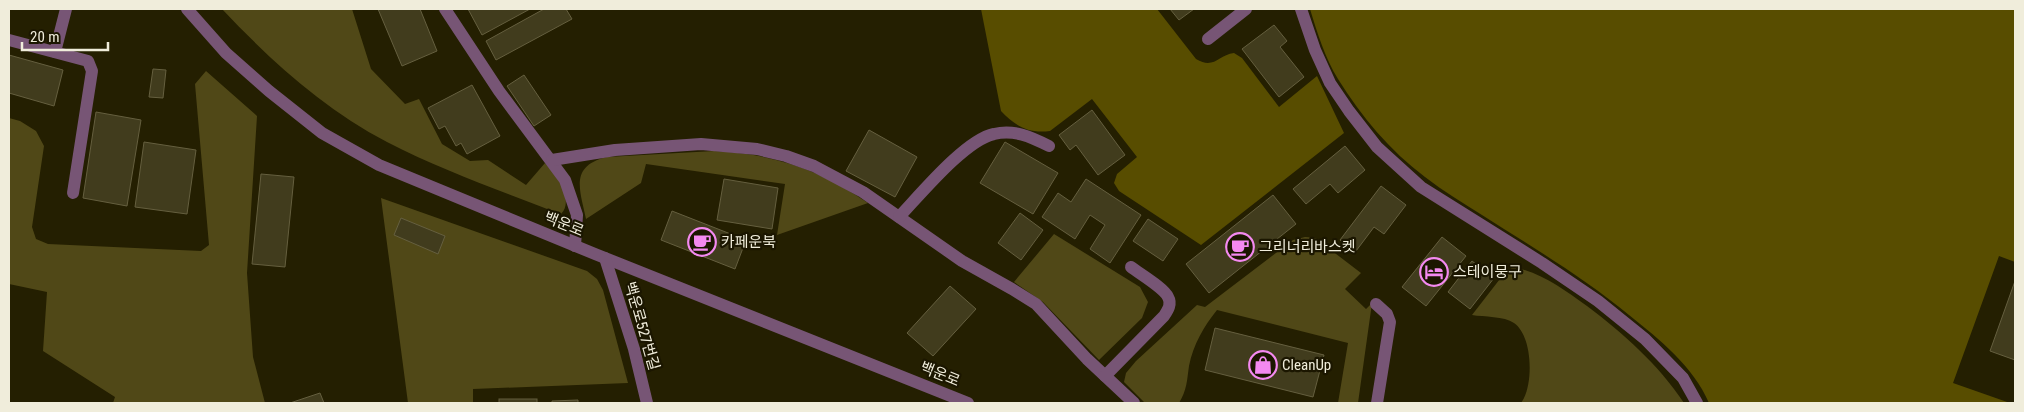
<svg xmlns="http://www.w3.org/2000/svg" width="2024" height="412" viewBox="0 0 2024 412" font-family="'Roboto Condensed','Noto Sans KR',sans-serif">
<rect width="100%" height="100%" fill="#241f01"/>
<g fill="#504817">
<path d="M 222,9 L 352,9 L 371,69 L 405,104 L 419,99 L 442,144 L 470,161 L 488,160 L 526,185 L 545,163 C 549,168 556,174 559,179 C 565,189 570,206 561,214 L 555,212 C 499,190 441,170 387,142 C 324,109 270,60 222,9 Z"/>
<path d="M 206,71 L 257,116 L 247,273 L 253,357 L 265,403 L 113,403 L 115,397 L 43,351 L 47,292 L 9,284 L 9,118 L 20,121 L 36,131 L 44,146 L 32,227 L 36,239 L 48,244 L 201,251 L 209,245 L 195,84 Z"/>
<path d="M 714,151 C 774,154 819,169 868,203 L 777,235 L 785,184 L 646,164 L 641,183 L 586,219 C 580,190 569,166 607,157 Z"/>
<path d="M 381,198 L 587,271 L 597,279 L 603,290 L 628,383 L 473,389 L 473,403 L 408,403 Z"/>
<path d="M 1054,234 L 1140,287 L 1148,302 L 1142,318 L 1099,360 L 1043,302 L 1014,282 Z"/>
<path d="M 1305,237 C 1314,238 1322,238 1327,247 L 1361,273 L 1345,289 L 1366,309 L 1372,303 L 1358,403 L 1338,403 L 1348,343 L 1217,310 C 1204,326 1193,345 1189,366 C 1187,380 1187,390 1179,403 L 1145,403 L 1124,382 L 1126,373 L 1136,361 L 1197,305 L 1205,307 L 1293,240 Z"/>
<path d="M 1513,267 C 1542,273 1563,289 1587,306 C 1624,334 1658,364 1684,403 L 1521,403 C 1534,386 1533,336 1514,323 C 1504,316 1484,317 1472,315 L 1503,275 Z"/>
</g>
<g fill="#584d00">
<path d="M 981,9 L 1157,9 L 1196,59 C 1214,70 1218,55 1234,53 L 1242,58 L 1279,107 L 1317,76 L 1344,133 L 1201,245 L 1119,191 L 1114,183 L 1117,174 L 1137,157 L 1092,99 L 1050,131 C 1029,134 1015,126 1001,111 Z"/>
<path d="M 1310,9 L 2015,9 L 2015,262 L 1999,256 L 1953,383 L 2010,403 L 1709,403 C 1693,366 1660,340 1629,315 C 1583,277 1532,247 1482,215 C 1463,203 1443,191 1425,177 C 1390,151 1361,116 1338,79 C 1325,58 1317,32 1310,9 Z"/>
</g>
<g fill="#413c1d" stroke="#655f3f">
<path d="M 378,9 L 420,9 L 437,51 L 402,66 Z"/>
<path d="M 468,9 L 530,9 L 482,35 Z"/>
<path d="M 544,9 L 566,9 L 572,19 L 496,60 L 486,41 Z"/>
<path d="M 1170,9 L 1194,9 L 1179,20 Z"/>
<path d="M 1274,25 L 1287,41 L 1280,47 L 1304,77 L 1279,97 L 1242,49 Z"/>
<path d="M 9,55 L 63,70 L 54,106 L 9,93 Z"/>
<path d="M 153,69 L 166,70 L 163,98 L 149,97 Z"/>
<path d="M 524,75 L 551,115 L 534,126 L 507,86 Z"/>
<path d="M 472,85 L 500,136 L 467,154 L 461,143 L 456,146 L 445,126 L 439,129 L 428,108 Z"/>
<path d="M 1092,110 L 1125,155 L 1098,175 L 1076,145 L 1070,150 L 1059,135 Z"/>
<path d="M 96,112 L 141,120 L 127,206 L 83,198 Z"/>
<path d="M 869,130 L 917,157 L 895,197 L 846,171 Z"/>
<path d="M 144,142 L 196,150 L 187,214 L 135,207 Z"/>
<path d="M 1005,142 L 1058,173 L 1033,214 L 980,183 Z"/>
<path d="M 1345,146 L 1365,170 L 1338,193 L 1330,184 L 1306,204 L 1293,189 Z"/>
<path d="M 261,174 L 294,177 L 285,267 L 252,264 Z"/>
<path d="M 724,179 L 778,188 L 772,229 L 717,220 Z"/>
<path d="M 1086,179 L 1141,215 L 1110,263 L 1090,249 L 1105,225 L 1090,215 L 1075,239 L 1042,217 L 1058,193 L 1071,202 Z"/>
<path d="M 1381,186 L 1406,205 L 1384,234 L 1374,227 L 1356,251 L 1340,240 Z"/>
<path d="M 1273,195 L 1296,224 L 1209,293 L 1186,264 Z"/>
<path d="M 672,211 L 746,240 L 735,269 L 661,240 Z"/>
<path d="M 1020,213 L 1043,230 L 1021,260 L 998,243 Z"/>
<path d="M 401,218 L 445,236 L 438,254 L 394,235 Z"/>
<path d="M 1148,219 L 1178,239 L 1163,261 L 1133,241 Z"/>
<path d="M 1442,237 L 1466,256 L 1426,306 L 1402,287 Z"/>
<path d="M 1472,261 L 1494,278 L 1470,309 L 1448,292 Z"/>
<path d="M 2015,281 L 2015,360 L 1990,351 Z"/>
<path d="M 950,286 L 976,309 L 933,356 L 907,333 Z"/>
<path d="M 1215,328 L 1324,355 L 1313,397 L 1205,370 Z"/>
<path d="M 320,393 L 324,403 L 290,403 Z"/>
<rect x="499" y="399" width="38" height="4"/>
<path d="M 578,400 L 578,403 L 552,403 L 552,401 Z"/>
</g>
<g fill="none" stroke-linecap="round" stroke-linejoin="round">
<g stroke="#775575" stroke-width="12">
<path d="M 187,9 L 226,53 L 269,91 L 322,133 L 379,165 L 595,254 L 968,403"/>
<path d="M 445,9 L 499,91 L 565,180 L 577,215 L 575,246"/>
<path d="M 1301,9 L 1315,50 L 1330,83 L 1349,111 L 1377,147 L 1421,187 L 1542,263 L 1598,301 L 1645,339 L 1683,378 L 1697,403"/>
<path d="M 1208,39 L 1246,9"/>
<path d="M 9,40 L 88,61 L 92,71 L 73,193"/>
<path d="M 55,52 L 66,9"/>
<path d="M 552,160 L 615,150 L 701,144 L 757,149 L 786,156 L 814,166 L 863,192 L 962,261 L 1012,289 L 1036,304 L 1087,359 L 1134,403"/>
<path d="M 899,217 C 920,195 965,140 994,134 C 1014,129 1031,137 1049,146"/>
<path d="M 605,258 L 634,349 L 647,403"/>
<path d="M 1376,304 L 1387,314 L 1390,322 L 1377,403"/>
<path d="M 1105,376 L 1164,316 C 1168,310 1172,304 1168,297 C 1164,288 1140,274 1131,267"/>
</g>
</g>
<defs>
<symbol id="cafe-ring" viewBox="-11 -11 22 22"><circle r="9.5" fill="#1b1600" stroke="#f489f0" stroke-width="1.5"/><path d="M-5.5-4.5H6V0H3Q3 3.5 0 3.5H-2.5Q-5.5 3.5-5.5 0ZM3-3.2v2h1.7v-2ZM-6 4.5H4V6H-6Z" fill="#f489f0"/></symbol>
<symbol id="hotel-ring" viewBox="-11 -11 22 22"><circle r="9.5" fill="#1b1600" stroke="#f489f0" stroke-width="1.5"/><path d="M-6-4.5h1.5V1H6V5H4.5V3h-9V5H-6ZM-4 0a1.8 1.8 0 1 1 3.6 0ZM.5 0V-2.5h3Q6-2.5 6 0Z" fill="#f489f0"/></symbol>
<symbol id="shop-ring" viewBox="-11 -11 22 22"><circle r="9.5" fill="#1b1600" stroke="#f489f0" stroke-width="1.5"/><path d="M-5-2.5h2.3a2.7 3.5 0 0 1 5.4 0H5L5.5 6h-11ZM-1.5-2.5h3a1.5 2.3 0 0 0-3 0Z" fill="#f489f0"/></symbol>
</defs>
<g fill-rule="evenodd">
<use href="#cafe-ring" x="686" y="226" width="32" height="32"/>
<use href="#cafe-ring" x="1224" y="231" width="32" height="32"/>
<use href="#hotel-ring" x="1418" y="256" width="32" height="32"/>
<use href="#shop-ring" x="1247" y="349" width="32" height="32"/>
</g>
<g text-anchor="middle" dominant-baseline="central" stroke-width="4.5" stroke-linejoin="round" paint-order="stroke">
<g font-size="15" fill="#f0eddb" stroke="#1b1600">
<text transform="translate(564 224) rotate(22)">백운로</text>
<text transform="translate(642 326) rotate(74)">백운로527번길</text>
<text transform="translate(940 374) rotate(22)">백운로</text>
</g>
<g font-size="15" fill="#f0eddb" stroke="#1b1600" text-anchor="start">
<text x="721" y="242">카페운북</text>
<text x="1259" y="247">그리너리바스켓</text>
<text x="1453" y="272">스테이뭉구</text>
<text x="1282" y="365">CleanUp</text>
</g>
</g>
<rect width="2024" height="412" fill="none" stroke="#f0eddb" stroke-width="20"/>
<path d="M22 42v8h86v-8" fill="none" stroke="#f0eddb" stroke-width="2.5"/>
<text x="30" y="42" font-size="15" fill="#f0eddb" stroke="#1b1600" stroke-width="4" paint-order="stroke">20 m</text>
</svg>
